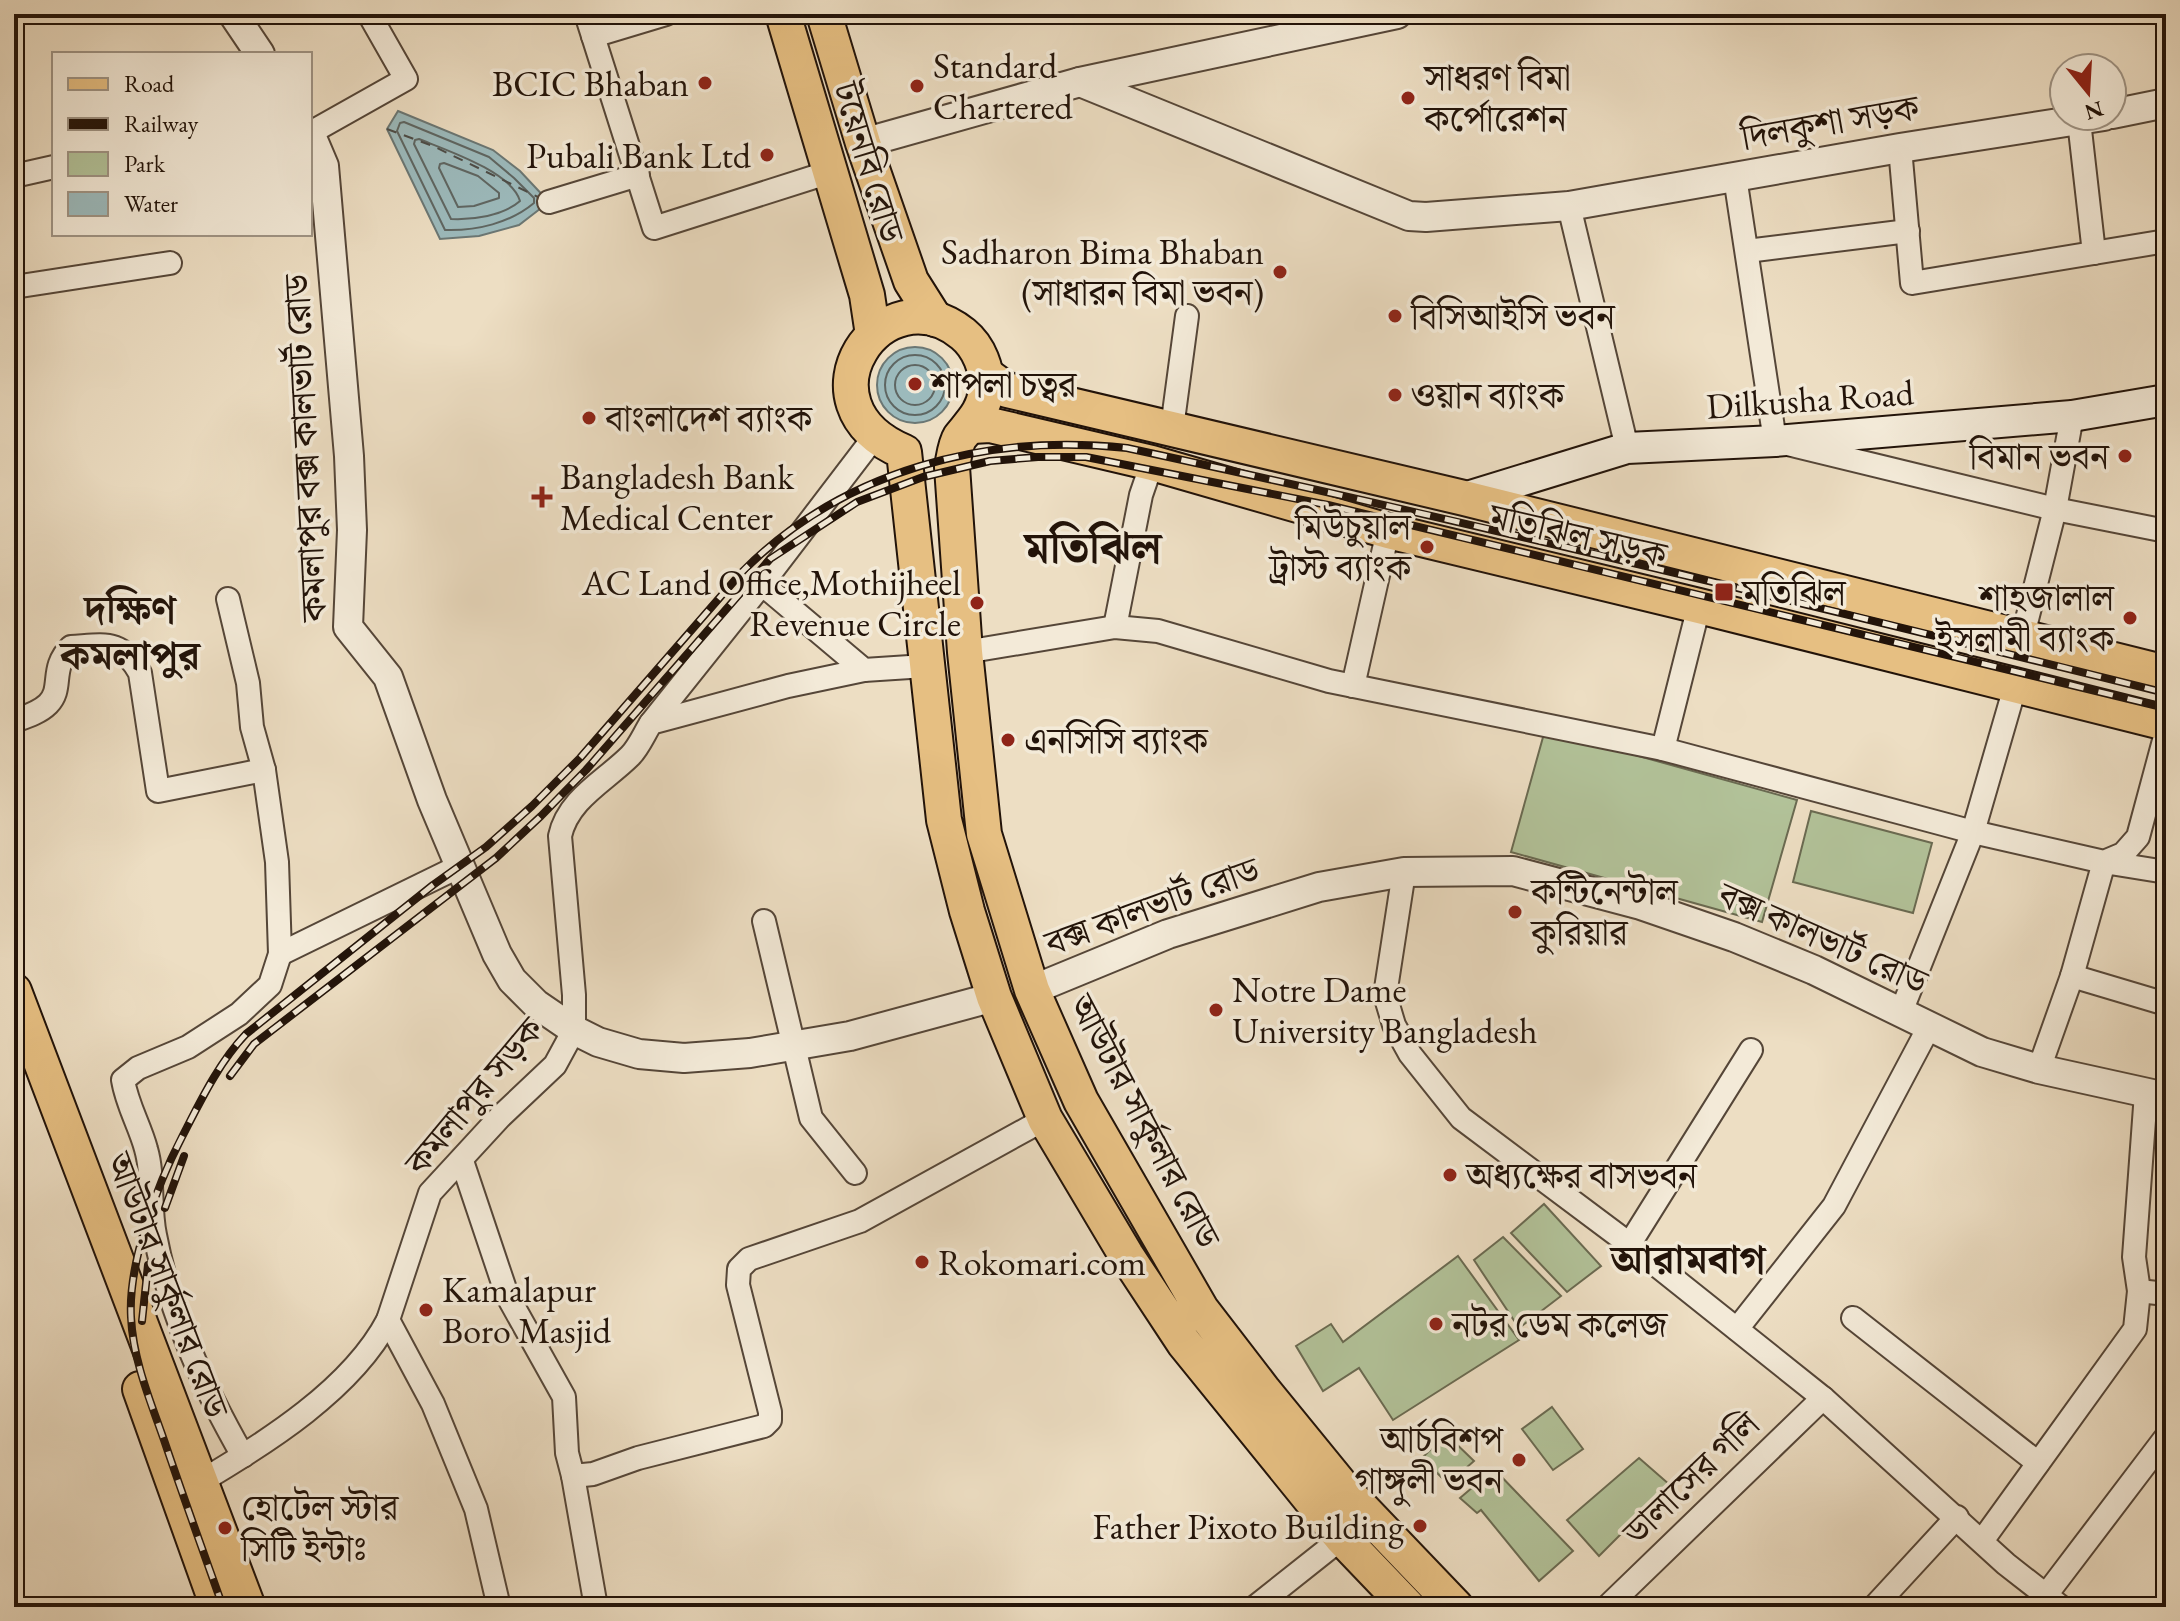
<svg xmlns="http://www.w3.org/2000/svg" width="2180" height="1621" viewBox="0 0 2180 1621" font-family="'EB Garamond','Noto Serif Bengali',serif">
<rect width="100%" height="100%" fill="#eddec3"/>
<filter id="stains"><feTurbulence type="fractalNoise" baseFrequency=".0025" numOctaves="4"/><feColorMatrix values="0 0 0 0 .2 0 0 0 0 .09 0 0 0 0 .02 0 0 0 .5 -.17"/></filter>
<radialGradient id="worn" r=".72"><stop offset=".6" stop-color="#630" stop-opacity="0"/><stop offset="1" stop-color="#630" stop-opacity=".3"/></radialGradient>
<g fill="#b2c299" stroke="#6a6a51" stroke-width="2">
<path d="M 1545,730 L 1797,800 L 1762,922 L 1511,852 Z"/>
<path d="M 1811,811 L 1932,843 L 1913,913 L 1793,882 Z"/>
<path d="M 1544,1204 L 1601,1266 L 1567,1292 L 1511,1233 Z"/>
<path d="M 1503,1237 L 1561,1296 L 1519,1328 L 1474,1260 Z"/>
<path d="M 1458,1256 L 1519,1340 L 1393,1420 L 1359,1368 L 1323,1391 L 1296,1346 L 1331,1324 L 1343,1342 Z"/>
<path d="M 1552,1407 L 1583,1449 L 1553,1470 L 1522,1429 Z"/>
<path d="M 1446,1434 L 1474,1461 L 1448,1484 L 1422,1458 Z"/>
<path d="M 1639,1458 L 1670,1485 L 1599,1556 L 1567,1520 Z"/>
<path d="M 1494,1469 L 1573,1551 L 1539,1581 L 1481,1510 L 1477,1513 L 1460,1498 Z"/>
</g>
<g fill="#9cbabc" stroke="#6b7774" stroke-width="2">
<path d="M 398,111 L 493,150 L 520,171 L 549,202 L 519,225 L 479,236 L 440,239 L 387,129 Z"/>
<circle cx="915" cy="385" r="38"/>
</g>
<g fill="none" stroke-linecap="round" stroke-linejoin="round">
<g stroke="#5f6662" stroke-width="2">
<path d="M 404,122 L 489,157 L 514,178 L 534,198 L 534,203 C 510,223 477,231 445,230 L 397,131 L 400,123 Z"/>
<path d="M 419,139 C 446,150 512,172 520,201 C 503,216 473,220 451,219 L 414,144 L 415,140 Z"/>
<path d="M 444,163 L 478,176 L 499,193 L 499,198 L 474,206 L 458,207 L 439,168 L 440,164 Z"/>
<circle cx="915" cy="385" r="30"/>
<circle cx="915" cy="385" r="20"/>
</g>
<path stroke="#4d4d48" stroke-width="2" stroke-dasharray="10 8" stroke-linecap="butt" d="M 387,129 L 433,146 L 538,197"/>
<defs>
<g id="minor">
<path d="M 586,14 L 654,228 L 830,172"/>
<path d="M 593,36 L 666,14"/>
<path d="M 2079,121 L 2094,253"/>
<path d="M 310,133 L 406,79 L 369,14"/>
<path d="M 1900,148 L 1912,283 L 2166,241"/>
<path d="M 14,176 L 54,167"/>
<path d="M 1735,177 L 1775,441 L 2055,509 L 2166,531"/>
<path d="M 549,202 L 638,175"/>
<path d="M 1569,206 L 1627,448"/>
<path d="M 1747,251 L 1908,231"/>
<path d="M 14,287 L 170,263"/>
<path d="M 1172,428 L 1187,316"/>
<path d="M 762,584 L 864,670 L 925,666"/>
<path d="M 228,599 L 248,683 L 252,727 L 264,770 L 277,862 L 280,954 L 270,985 L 239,1014 L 188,1047 L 138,1068 L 123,1080 C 127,1105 140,1126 146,1149 C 154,1176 149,1207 155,1235 C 170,1314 203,1386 243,1456"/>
<path d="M 1115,627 L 1141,495 L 1152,463"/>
<path d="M 2023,635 L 2055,509 L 2072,416"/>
<path d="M 965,652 L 1115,627 L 1158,631 L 1329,681 L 1663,749 L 1973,832 L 2104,862 L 2123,854 L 2138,837 L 2166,733"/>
<path d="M 1353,686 L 1388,531"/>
<path d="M 14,721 C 25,717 39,713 48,704 C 64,688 49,669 71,647 C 105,645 121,639 140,673 L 158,791 L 264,770"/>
<path d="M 651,723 L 762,584 L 875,436"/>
<path d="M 1663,749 L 1699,606"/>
<path d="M 1404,872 L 1385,995 L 1394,1025 L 1410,1054 L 1461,1118 L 1640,1252 L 1823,1398 L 2006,1564 L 2061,1607"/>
<path d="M 764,921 L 811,1118 L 855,1173"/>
<path d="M 280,954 L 460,866"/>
<path d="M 2072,976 L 2166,1004"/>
<path d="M 1901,1012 L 1973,832 L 2015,687"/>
<path d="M 2039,1069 L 2072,976 L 2104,862 L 2166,872"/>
<path d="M 462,1161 L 507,1295 L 564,1397 L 567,1453 L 573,1476 L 593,1474 L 638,1458 L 764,1426 L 770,1420 L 770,1412 L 738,1285 L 739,1269 L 749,1259 L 860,1221 L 1045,1119"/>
<path d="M 1629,1245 L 1751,1050"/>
<path d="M 2139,1291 L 2166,1294"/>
<path d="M 1853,1318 L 2038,1463"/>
<path d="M 388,1320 L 433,1404 L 476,1509 L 499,1607"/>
<path d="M 1737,1329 L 1834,1206 L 1929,1027"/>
<path d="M 573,1476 L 596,1607"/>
<path d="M 200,1482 C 266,1443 352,1389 388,1320 L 430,1193 L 500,1117 L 555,1065 L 574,1030 L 574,995 L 560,836 C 568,799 605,781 630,756 C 639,747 644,734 651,723 L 788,686 L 864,670"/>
<path d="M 1982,1541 L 2135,1329 L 2139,1291 L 2134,1257 L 2146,1093"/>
<path d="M 2046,1595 L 2166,1437"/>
<path d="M 1255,1607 L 1342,1538"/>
<path d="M 1607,1607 L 1823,1398"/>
<path d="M 1874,1607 L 1957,1517"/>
</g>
<g id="tertiary">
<path d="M 233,14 L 260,54"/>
<path d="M 1080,82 L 1409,216 L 1426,217 L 1569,206 L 1900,148 L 2104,116"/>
<path d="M 2112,114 L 2166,103"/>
<path d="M 310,133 L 324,166 L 349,456 L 352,530 L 348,627 L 388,677 L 432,800 L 497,954 L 512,980 L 536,1004 L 574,1030 L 598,1042 L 639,1054 L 684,1058 L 750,1053 L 850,1036 L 994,997"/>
<path d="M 863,143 L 1080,82 L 1397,14"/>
<path d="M 1032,990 L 1168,934 L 1319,887 L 1404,872 L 1513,871 L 1641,905 L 1734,937 L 1814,970 L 1982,1052 L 2039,1069 L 2166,1097"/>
</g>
<path id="secondary" d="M 1464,498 L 1627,448 L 1775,441 L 2072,416 L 2166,400"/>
<g id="primary">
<path d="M 783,14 L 867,295 L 873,335"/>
<path d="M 824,14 L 863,143 L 911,281 L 935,319"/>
<path d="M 985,374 L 1007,390 L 1464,498 L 2166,673"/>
<path d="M 972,426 L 990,425 L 1152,463 L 1388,531 L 1699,606 L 2166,723"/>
<path d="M 14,991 L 248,1607"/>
<path d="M 140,1389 L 218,1607"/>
<path d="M 1408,1607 L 1342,1538 L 1184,1343 L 1126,1255 L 1045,1119 L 994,997 L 967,911 L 944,820 L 904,452 C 790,404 883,269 963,334 C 979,347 988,370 986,390 C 984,411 972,422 960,437 C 955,445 954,457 952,467 L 965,652 L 984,834 L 1032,990 L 1081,1101 L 1201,1309 L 1264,1391 L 1348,1494 L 1456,1607"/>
</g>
</defs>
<use href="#minor" stroke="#554638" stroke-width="26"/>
<use href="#tertiary" stroke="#554638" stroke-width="32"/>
<use href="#secondary" stroke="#221309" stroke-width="34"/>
<use href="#primary" stroke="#221309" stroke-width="38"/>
<use href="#minor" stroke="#f3ead8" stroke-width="22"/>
<use href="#tertiary" stroke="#f3ead8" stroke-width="28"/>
<use href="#secondary" stroke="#f3ead8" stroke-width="30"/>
<use href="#primary" stroke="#e6bf82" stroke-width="34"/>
<defs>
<g id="rail">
<path d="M 230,1076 L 254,1044 L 496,858 L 541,816 L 586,770 L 770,559 L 857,502 L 923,477 L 990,461 L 1038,457 L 1086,457 L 1328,505 L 2166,708"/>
<path d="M 165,1208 L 184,1156"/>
<path d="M 142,1321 L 148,1265"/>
<path d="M 223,1607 C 203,1551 183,1496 164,1440 C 150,1400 133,1360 131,1317 C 128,1263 157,1185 182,1137 C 200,1102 219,1062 246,1034 L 433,885 L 486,847 L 532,806 L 580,758 L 742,572 C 843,470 987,433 1127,448 C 1475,523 1821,607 2166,693"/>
</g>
</defs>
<use href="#rail" stroke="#221309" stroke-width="8"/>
<use href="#rail" stroke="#f3ead8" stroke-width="5" stroke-dasharray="15" stroke-linecap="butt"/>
</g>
<g fill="#8f2418" stroke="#f3ead8" stroke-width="3">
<circle cx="705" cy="83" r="8"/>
<circle cx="917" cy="86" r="8"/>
<circle cx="1408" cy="98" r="8"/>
<circle cx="767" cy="155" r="8"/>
<circle cx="1280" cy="272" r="8"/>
<circle cx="1395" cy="316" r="8"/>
<circle cx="915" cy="384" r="8"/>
<circle cx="1395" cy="395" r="8"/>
<circle cx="589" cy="418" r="8"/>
<circle cx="2125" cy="456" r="8"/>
<path d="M538 485h8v8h8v8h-8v8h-8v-8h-8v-8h8z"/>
<circle cx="1427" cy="547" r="8"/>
<rect x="1714" y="582" width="20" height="20" rx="4"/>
<circle cx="977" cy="603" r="8"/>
<circle cx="2130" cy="618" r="8"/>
<circle cx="1008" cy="740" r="8"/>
<circle cx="1515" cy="912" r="8"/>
<circle cx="1216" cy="1010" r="8"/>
<circle cx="1450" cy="1175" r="8"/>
<circle cx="922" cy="1262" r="8"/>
<circle cx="426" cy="1310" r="8"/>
<circle cx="1436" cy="1324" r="8"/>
<circle cx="1519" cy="1460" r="8"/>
<circle cx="1420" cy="1526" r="8"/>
<circle cx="225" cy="1528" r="8"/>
</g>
<g text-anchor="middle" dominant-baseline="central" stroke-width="7" stroke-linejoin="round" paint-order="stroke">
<g font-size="36" fill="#221309" stroke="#f3ead8" text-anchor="start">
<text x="933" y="65">Standard<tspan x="933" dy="41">Chartered</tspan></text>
<text x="1424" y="77">সাধরণ বিমা<tspan x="1424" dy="41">কর্পোরেশন</tspan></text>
<text x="689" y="83" text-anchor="end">BCIC Bhaban</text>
<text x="751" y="155" text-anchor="end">Pubali Bank Ltd</text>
<text x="1264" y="251" text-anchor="end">Sadharon Bima Bhaban<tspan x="1264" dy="41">(সাধারন বিমা ভবন)</tspan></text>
<text x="1411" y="316">বিসিআইসি ভবন</text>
<text x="931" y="384">শাপলা চত্বর</text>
<text x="1411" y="395">ওয়ান ব্যাংক</text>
<text x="605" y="418">বাংলাদেশ ব্যাংক</text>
<text x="2109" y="456" text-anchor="end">বিমান ভবন</text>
<text x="560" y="476">Bangladesh Bank<tspan x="560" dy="41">Medical Center</tspan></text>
<text x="1411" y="526" text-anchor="end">মিউচুয়াল<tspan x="1411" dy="41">ট্রাস্ট ব্যাংক</tspan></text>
<text x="961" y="582" text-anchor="end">AC Land Office,Mothijheel<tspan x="961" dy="41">Revenue Circle</tspan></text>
<text x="1742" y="592">মতিঝিল</text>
<text x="2114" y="597" text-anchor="end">শাহজালাল<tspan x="2114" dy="41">ইসলামী ব্যাংক</tspan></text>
<text x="1024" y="740">এনসিসি ব্যাংক</text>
<text x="1531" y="891">কন্টিনেন্টাল<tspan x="1531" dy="41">কুরিয়ার</tspan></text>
<text x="1232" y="989">Notre Dame<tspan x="1232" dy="41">University Bangladesh</tspan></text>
<text x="1466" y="1175">অধ্যক্ষের বাসভবন</text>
<text x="938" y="1262">Rokomari.com</text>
<text x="442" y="1289">Kamalapur<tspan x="442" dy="41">Boro Masjid</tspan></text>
<text x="1452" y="1324">নটর ডেম কলেজ</text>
<text x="1503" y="1439" text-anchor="end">আর্চবিশপ<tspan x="1503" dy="41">গাঙ্গুলী ভবন</tspan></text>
<text x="241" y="1507">হোটেল স্টার<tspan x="241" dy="41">সিটি ইন্টাঃ</tspan></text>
<text x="1404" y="1526" text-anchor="end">Father Pixoto Building</text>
</g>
<g font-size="36" fill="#221309" stroke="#f3ead8">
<text transform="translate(1830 122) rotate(-10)">দিলকুশা সড়ক</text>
<text transform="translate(869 162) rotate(73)">টয়েনবি রোড</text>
<text transform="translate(1810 399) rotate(-4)">Dilkusha Road</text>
<text transform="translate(305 448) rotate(-93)">কমলাপুর বক্স কালভার্ট রোড</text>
<text transform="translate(1578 535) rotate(13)">মতিঝিল সড়ক</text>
<text transform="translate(1152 906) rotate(-20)">বক্স কালভার্ট রোড</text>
<text transform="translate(1823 938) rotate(24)">বক্স কালভার্ট রোড</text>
<text transform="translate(474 1096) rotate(-50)">কমলাপুর সড়ক</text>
<text transform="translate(1145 1121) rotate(62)">আউটার সার্কুলার রোড</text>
<text transform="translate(168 1285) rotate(69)">আউটার সার্কুলার রোড</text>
<text transform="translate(1691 1478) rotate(-44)">ডালাসের গলি</text>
</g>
<g font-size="40" font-weight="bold" fill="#221309" stroke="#f3ead8">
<text x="130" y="609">দক্ষিণ<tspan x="130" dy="46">কমলাপুর</tspan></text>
<text x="1688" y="1259">আরামবাগ</text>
</g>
<g font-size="44" font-weight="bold" fill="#221309" stroke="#f3ead8">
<text x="1093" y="547">মতিঝিল</text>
</g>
</g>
<rect width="2180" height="1621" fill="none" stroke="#eddec3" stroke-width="48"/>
<rect x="16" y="16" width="2148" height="1589" fill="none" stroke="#221309" stroke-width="4"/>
<rect x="24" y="24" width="2132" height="1573" fill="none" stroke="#221309" stroke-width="2"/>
<rect x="52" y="52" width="260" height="184" fill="#f3ead8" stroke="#9f9485" stroke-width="2"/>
<rect x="68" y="78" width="40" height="12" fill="#e6bf82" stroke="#9f9485" stroke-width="2"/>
<text x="124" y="92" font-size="24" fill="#221309">Road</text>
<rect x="68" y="118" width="40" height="12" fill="#221309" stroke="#9f9485" stroke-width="2"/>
<text x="124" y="132" font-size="24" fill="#221309">Railway</text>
<rect x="68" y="152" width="40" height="24" fill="#b2c299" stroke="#9f9485" stroke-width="2"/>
<text x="124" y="172" font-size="24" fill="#221309">Park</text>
<rect x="68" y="192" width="40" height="24" fill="#9cbabc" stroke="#9f9485" stroke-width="2"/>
<text x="124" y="212" font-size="24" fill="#221309">Water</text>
<g transform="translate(2088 92) rotate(162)"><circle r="38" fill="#f3ead8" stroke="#9f9485" stroke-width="2"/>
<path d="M0-6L14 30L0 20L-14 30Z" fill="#8f2418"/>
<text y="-12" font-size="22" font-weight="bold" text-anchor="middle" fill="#221309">N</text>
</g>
<rect width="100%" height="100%" filter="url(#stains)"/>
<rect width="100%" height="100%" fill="url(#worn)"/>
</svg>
